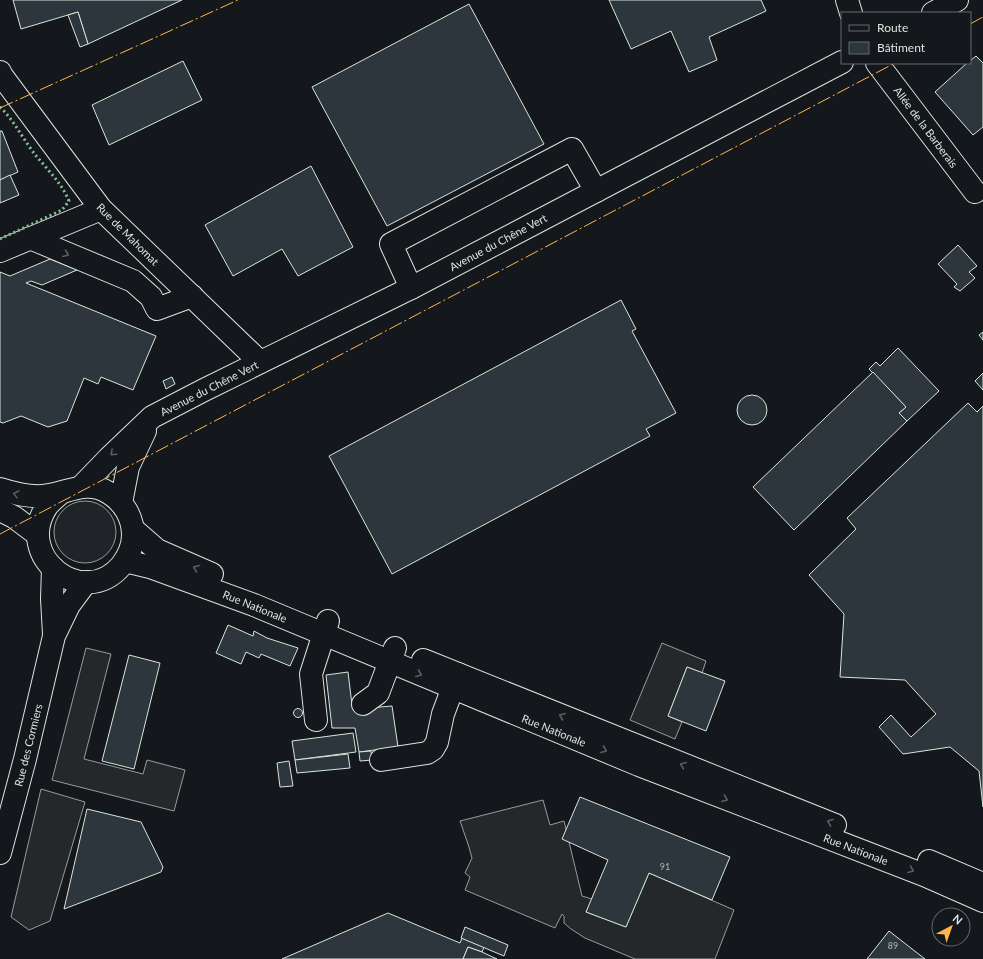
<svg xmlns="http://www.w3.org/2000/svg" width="983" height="959" viewBox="0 0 983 959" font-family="Lato,sans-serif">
<rect width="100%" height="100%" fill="#14181c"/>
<circle fill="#202428" stroke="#939e99" cx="85" cy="532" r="31"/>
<g fill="#24282b" stroke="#939e99">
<path d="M 662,643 L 706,661 L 702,673 L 687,667 L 668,716 L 682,722 L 675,739 L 630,720 Z"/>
<path d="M 86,648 L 111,654 L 84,759 L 143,774 L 147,760 L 185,770 L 174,811 L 52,780 Z"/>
<path d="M 41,789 L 85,802 L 50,921 L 29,930 L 11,917 Z"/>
<path d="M 543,800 L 550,825 L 564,821 L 582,896 L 592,899 L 586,912 L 626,927 L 649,873 L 734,910 L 715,959 L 635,959 L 585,938 L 571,929 L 564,923 L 564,916 L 562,914 L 555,928 L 465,890 L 470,877 L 465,873 L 472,858 L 468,844 L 460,821 Z"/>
</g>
<g fill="#2c363c" stroke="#d8e6dc">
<path d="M 13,0 L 182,0 L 88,44 L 78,12 L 21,29 Z"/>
<path d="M 609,0 L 761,0 L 766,11 L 709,37 L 717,60 L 689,72 L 671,31 L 631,49 Z"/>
<path d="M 469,4 L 544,144 L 387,226 L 312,87 Z"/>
<path d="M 78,12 L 88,44 L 80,47 L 68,15 Z"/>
<path d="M 976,56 L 983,63 L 983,127 L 973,135 L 935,92 L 967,63 L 970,63 L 970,61 Z"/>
<path d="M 183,61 L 202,100 L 109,145 L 92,105 Z"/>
<path d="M 0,131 L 2,131 L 18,172 L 0,180 Z"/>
<path d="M 311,166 L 353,247 L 298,276 L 282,249 L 233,276 L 205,225 Z"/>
<path d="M 10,175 L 19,195 L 0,203 L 0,180 Z"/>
<path d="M 958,245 L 977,266 L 969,272 L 975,278 L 960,291 L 954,287 L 957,284 L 938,264 Z"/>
<path d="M 50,259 L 77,270 L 42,285 L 31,281 L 26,283 L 156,336 L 133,390 L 101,377 L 98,384 L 84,378 L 67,421 L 48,427 L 21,416 L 3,423 L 0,422 L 0,272 L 10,276 Z"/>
<path d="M 621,300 L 636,329 L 632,331 L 676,413 L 646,429 L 650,436 L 392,574 L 329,456 Z"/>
<path d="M 983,332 L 983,340 L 979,335 Z"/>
<path d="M 898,348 L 939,391 L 907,421 L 899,413 L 906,407 L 869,369 L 876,362 L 880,366 Z"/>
<path d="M 873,372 L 906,407 L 899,413 L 907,421 L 794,530 L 753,487 Z"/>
<path d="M 983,373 L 983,390 L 975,381 Z"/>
<path d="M 172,377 L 175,384 L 166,389 L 163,381 Z"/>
<circle cx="752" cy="410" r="15"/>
<path d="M 968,403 L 977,412 L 983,406 L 983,807 L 979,771 L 950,747 L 903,754 L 879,727 L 891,715 L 911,737 L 936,714 L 905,680 L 840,677 L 844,614 L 809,575 L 856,529 L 847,518 Z"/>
<path d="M 228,625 L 253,636 L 254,631 L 267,638 L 298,648 L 290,666 L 261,654 L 259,658 L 246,652 L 241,664 L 216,653 Z"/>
<path d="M 129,655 L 160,663 L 134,769 L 102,761 Z"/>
<path d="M 687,667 L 725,681 L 706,731 L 668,716 Z"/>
<path d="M 348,672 L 352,705 L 357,709 L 392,706 L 398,747 L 359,752 L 355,728 L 332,728 L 326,675 Z"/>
<circle cx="298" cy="713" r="4.5"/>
<path d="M 353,733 L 356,752 L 295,760 L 292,741 Z"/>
<path d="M 371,751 L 372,760 L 360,761 L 359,752 Z"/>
<path d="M 348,754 L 350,768 L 297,773 L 295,760 Z"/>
<path d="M 289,761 L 293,786 L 280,787 L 277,763 Z"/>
<path d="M 580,797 L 730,857 L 712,900 L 649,873 L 626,927 L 586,912 L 608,860 L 562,839 Z"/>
<path d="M 87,809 L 141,822 L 163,867 L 161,872 L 64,909 Z"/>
<path d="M 388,913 L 460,943 L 462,938 L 484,947 L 482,952 L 468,947 L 463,959 L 282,959 Z"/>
<path d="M 465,927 L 508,945 L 504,956 L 461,938 Z"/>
<path d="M 889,931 L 925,959 L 867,959 Z"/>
<path d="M 468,947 L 482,952 L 497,959 L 463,959 Z"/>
</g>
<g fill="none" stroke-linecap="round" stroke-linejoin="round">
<defs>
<g id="minor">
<path d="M 847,0 L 851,13"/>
<path d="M 933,13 L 957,0"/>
<path d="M 877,63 L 975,192"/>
<path d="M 0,72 L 2,76 L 101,209 L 260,362"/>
<path d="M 30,238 L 133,281 L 151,297 L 157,309 L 192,296"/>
<path d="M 0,251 L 101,209"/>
<path d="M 411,288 L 391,244 L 572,149 L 596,191"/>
<path d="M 81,487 L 109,458 L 152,417 L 204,390 L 411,288 L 842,62"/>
<path d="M 121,503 L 128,467 L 145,431"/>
<path d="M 53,568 L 52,599 L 54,634"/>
<path d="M 363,704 L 378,693 L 395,648"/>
<path d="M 316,720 L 311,674 L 328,621"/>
<path d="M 381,760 L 427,753 L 433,749 L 437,742 L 443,714 L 458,674"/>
<path d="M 0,853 L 25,759 L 54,636 L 69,605 L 86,582"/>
</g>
<g id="major">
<path d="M 0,489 C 14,493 27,497 42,496 C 65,495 85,478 109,493 C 124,502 133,518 133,535 C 133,547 128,557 121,566 C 83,610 13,557 47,506 C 51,501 56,497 61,493"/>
<path d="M 0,510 L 14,517 L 38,535"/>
<path d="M 133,529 L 157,550 L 212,574"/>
<path d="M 125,561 L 150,567 L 254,605 L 639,765 L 924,875 L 983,901"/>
<path d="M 423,660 C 560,715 697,771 835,825"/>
<path d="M 929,861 L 983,884"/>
</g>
</defs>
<use href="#minor" stroke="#d8e6dc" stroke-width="24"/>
<use href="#major" stroke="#d8e6dc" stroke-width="24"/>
<use href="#minor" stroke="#14181c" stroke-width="22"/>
<use href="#major" stroke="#14181c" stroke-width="22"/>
<path stroke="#8ac095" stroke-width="3" stroke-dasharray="2 3" stroke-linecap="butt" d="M 0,107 C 14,120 24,141 37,157 C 49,171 62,184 69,201 L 62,210 L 0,239"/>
<path stroke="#d8e6dc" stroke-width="1" stroke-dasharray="5 2" stroke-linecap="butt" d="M 0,106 L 0,107"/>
<g stroke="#ffb74d" stroke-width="1" stroke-dasharray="14 3 2 3" stroke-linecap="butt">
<path d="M 970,24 L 983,17"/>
<path d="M 0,108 L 238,0"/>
<path d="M 0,534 L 895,63"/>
</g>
</g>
<defs><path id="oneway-chevron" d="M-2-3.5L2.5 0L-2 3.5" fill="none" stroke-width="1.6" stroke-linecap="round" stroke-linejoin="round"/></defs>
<g stroke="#59605f">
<use href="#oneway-chevron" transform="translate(66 254) rotate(23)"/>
<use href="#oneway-chevron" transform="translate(113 453) rotate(137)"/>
<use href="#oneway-chevron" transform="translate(16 494) rotate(-166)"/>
<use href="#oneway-chevron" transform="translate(196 568) rotate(-157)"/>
<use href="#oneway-chevron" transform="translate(419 674) rotate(23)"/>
<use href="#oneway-chevron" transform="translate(562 716) rotate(-158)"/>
<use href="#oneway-chevron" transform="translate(604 750) rotate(22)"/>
<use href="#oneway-chevron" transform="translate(683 765) rotate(-157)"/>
<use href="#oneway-chevron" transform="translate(725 799) rotate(21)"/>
<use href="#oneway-chevron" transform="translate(830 822) rotate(-159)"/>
<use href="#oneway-chevron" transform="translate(911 870) rotate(21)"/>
</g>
<g text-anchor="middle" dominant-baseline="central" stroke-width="3" stroke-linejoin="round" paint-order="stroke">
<g font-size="9" fill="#adbab4">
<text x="665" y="866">91</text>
<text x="893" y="945">89</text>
</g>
<g font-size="11" fill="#d8e6dc" stroke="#14181c">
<text transform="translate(926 127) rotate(53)">Allée de la Barberais</text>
<text transform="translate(128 234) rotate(45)">Rue de Mahomat</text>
<text transform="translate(498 242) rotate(-28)">Avenue du Chêne Vert</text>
<text transform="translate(209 388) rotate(-27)">Avenue du Chêne Vert</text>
<text transform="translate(255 606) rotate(22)">Rue Nationale</text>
<text transform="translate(554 730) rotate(22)">Rue Nationale</text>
<text transform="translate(28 745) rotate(-76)">Rue des Cormiers</text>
<text transform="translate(856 849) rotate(21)">Rue Nationale</text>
</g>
</g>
<rect x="841" y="12" width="130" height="52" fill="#14181c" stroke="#626a69"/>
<rect x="849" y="25" width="20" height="6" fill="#14181c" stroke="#626a69"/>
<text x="877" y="32" font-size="12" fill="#d8e6dc">Route</text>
<rect x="849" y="42" width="20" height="12" fill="#2c363c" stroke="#626a69"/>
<text x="877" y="52" font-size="12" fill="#d8e6dc">Bâtiment</text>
<g transform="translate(951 927) rotate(41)"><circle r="19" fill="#14181c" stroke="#626a69"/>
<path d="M0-3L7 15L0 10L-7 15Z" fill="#ffb74d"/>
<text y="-6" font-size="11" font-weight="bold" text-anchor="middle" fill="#d8e6dc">N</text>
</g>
</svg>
